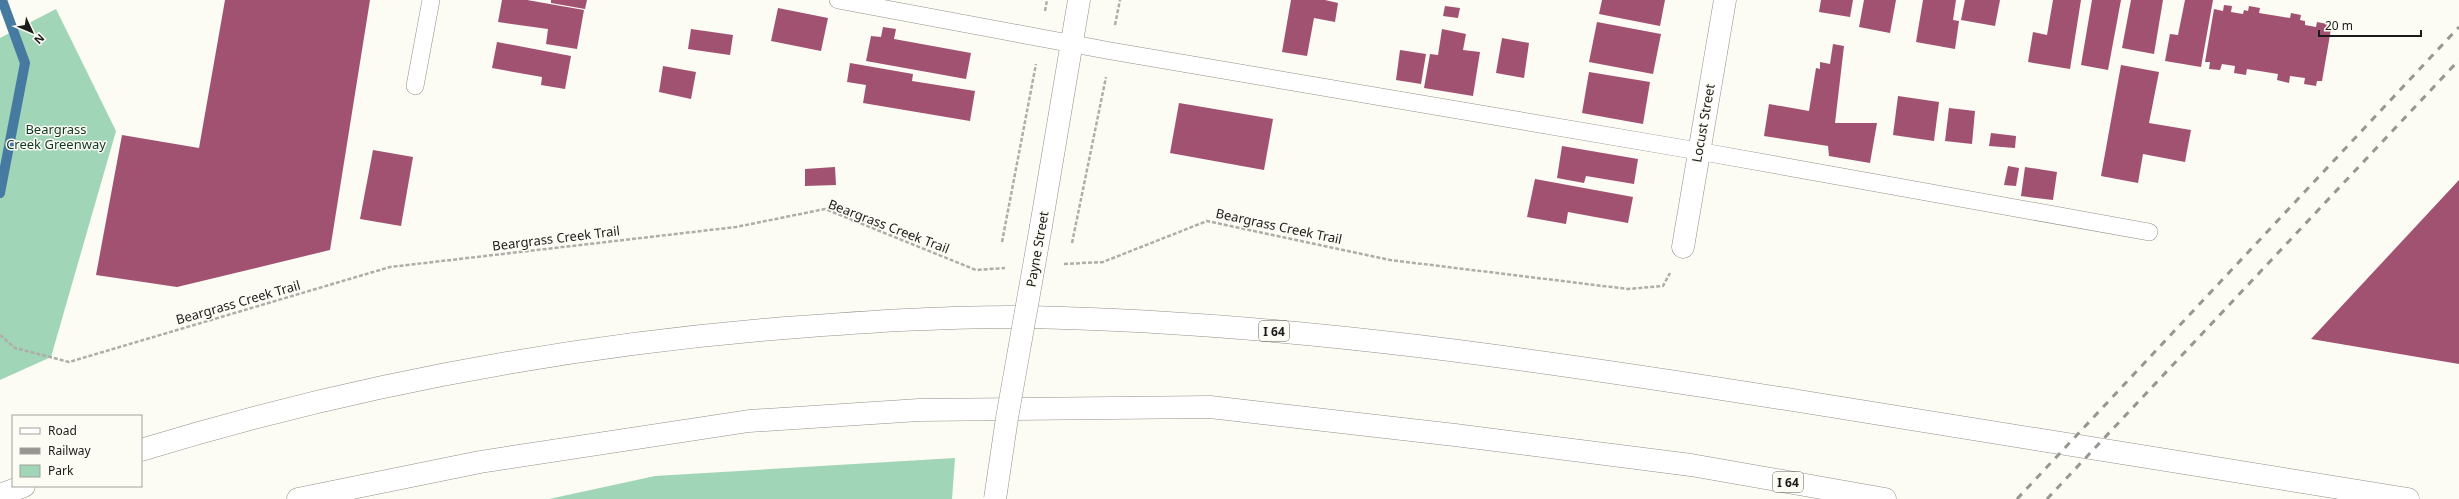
<svg xmlns="http://www.w3.org/2000/svg" width="2459" height="499" viewBox="0 0 2459 499" font-family="'Noto Sans',sans-serif">
<rect width="100%" height="100%" fill="#fcfbf4"/>
<g fill="#a1d5b8">
<path d="M 56,9 L 116,131 L 51,357 L 0,380 L 0,38 Z"/>
<path d="M 955,458 L 952,499 L 549,499 L 655,476 Z"/>
</g>
<g fill="none" stroke-linecap="round" stroke-linejoin="round">
<path stroke="#477aa0" stroke-width="10" d="M 0,193 L 25,63 L 2,0"/>
</g>
<g fill="#a15271">
<path d="M 225,0 L 370,0 L 330,250 L 177,287 L 96,275 L 122,135 L 199,148 Z"/>
<path d="M 502,0 L 527,0 L 584,10 L 577,49 L 546,44 L 548,29 L 498,22 Z"/>
<path d="M 551,0 L 587,0 L 585,9 L 551,3 Z"/>
<path d="M 1291,0 L 1325,0 L 1338,3 L 1335,22 L 1314,18 L 1307,56 L 1282,52 Z"/>
<path d="M 1602,0 L 1665,0 L 1660,26 L 1599,14 Z"/>
<path d="M 1821,0 L 1853,0 L 1850,17 L 1819,12 Z"/>
<path d="M 1864,0 L 1896,0 L 1890,33 L 1859,27 Z"/>
<path d="M 1923,0 L 1956,0 L 1953,20 L 1959,21 L 1955,49 L 1916,42 Z"/>
<path d="M 1965,0 L 2000,0 L 1995,26 L 1961,20 Z"/>
<path d="M 2053,0 L 2081,0 L 2070,69 L 2028,62 L 2033,32 L 2047,35 Z"/>
<path d="M 2092,0 L 2121,0 L 2108,70 L 2081,65 Z"/>
<path d="M 2131,0 L 2163,0 L 2154,54 L 2122,48 Z"/>
<path d="M 2185,0 L 2213,0 L 2201,67 L 2165,61 L 2170,34 L 2178,35 Z"/>
<path d="M 2224,5 L 2232,6 L 2231,12 L 2243,14 L 2244,10 L 2248,11 L 2249,6 L 2260,8 L 2259,13 L 2290,18 L 2291,13 L 2301,15 L 2300,20 L 2305,21 L 2305,25 L 2316,27 L 2317,22 L 2327,24 L 2326,29 L 2331,29 L 2322,81 L 2317,81 L 2316,86 L 2304,84 L 2305,78 L 2290,76 L 2289,83 L 2277,80 L 2278,74 L 2247,69 L 2246,75 L 2234,73 L 2235,66 L 2222,64 L 2220,70 L 2209,69 L 2210,62 L 2205,62 L 2214,9 L 2223,11 Z"/>
<path d="M 1445,6 L 1460,8 L 1458,18 L 1443,16 Z"/>
<path d="M 778,8 L 828,18 L 821,51 L 771,41 Z"/>
<path d="M 1597,22 L 1661,34 L 1653,74 L 1589,62 Z"/>
<path d="M 883,27 L 896,29 L 894,39 L 971,53 L 966,79 L 866,61 L 871,36 L 881,37 Z"/>
<path d="M 691,29 L 733,35 L 730,55 L 688,49 Z"/>
<path d="M 1442,29 L 1466,34 L 1463,50 L 1480,52 L 1473,96 L 1424,88 L 1430,54 L 1438,55 Z"/>
<path d="M 1502,38 L 1529,43 L 1524,78 L 1496,73 Z"/>
<path d="M 497,42 L 571,56 L 565,89 L 541,85 L 542,77 L 492,68 Z"/>
<path d="M 1833,44 L 1844,46 L 1835,123 L 1877,123 L 1870,163 L 1829,156 L 1828,146 L 1764,136 L 1769,104 L 1809,111 L 1816,68 L 1820,69 L 1820,62 L 1830,64 Z"/>
<path d="M 1400,50 L 1426,54 L 1421,84 L 1396,80 Z"/>
<path d="M 850,63 L 913,74 L 912,81 L 975,91 L 970,121 L 863,103 L 866,85 L 847,82 Z"/>
<path d="M 2121,65 L 2159,72 L 2149,123 L 2191,130 L 2185,162 L 2143,154 L 2138,183 L 2101,176 Z"/>
<path d="M 663,66 L 696,72 L 691,99 L 659,92 Z"/>
<path d="M 1589,72 L 1650,82 L 1643,124 L 1582,113 Z"/>
<path d="M 1898,96 L 1939,102 L 1934,141 L 1893,135 Z"/>
<path d="M 1179,103 L 1273,119 L 1264,170 L 1170,153 Z"/>
<path d="M 1949,108 L 1975,111 L 1972,144 L 1945,141 Z"/>
<path d="M 1991,133 L 2016,136 L 2015,148 L 1989,146 Z"/>
<path d="M 1562,146 L 1638,159 L 1634,184 L 1586,176 L 1584,183 L 1557,178 Z"/>
<path d="M 373,150 L 413,157 L 401,226 L 360,219 Z"/>
<path d="M 2008,166 L 2019,168 L 2016,186 L 2004,185 Z"/>
<path d="M 835,167 L 836,185 L 805,186 L 805,169 Z"/>
<path d="M 2025,167 L 2057,172 L 2053,200 L 2021,196 Z"/>
<path d="M 1535,179 L 1633,197 L 1628,223 L 1568,212 L 1566,224 L 1527,217 Z"/>
<path d="M 2459,180 L 2459,364 L 2311,339 Z"/>
</g>
<g fill="none" stroke-linecap="round" stroke-linejoin="round">
<defs>
<g id="lane">
<path d="M 838,0 L 1111,51 L 1698,151 L 2149,232"/>
<path d="M 415,86 L 431,0"/>
</g>
<g id="street">
<path d="M 1041,226 L 1079,0"/>
<path d="M 1683,247 L 1725,0"/>
</g>
<g id="highway">
<path d="M 141,450 C 353,385 564,346 785,328 C 865,322 946,316 1027,317 C 1289,322 1547,361 1805,402 C 2006,435 2207,467 2408,499"/>
<path d="M 0,495 L 24,486"/>
<path d="M 298,499 L 480,462 L 749,421 L 919,410 L 1210,407 L 1455,435 L 1691,465 L 1885,499"/>
</g>
</defs>
<use href="#lane" stroke="#92908a" stroke-width="18"/>
<use href="#street" stroke="#92908a" stroke-width="23"/>
<use href="#highway" stroke="#92908a" stroke-width="23"/>
<g stroke="#aeada8" stroke-width="2.5" stroke-dasharray="4 2" stroke-linecap="butt">
<path d="M 1045,11 L 1047,0"/>
<path d="M 1115,25 L 1120,0"/>
<path d="M 1002,242 L 1036,64"/>
<path d="M 1072,243 L 1106,77"/>
<path d="M 1064,264 L 1103,262 L 1207,221 L 1390,260 L 1628,289 L 1663,286 L 1670,273"/>
<path d="M 0,335 L 15,348 L 69,362 L 390,267 L 736,227 L 825,209 L 976,270 L 1005,268"/>
</g>
<use href="#lane" stroke="#fff" stroke-width="17"/>
<use href="#street" stroke="#fff" stroke-width="22"/>
<use href="#highway" stroke="#fff" stroke-width="22"/>
<g stroke="#979691" stroke-width="3" stroke-dasharray="7 7" stroke-linecap="butt">
<path d="M 2017,499 L 2459,27"/>
<path d="M 2047,499 L 2459,60"/>
</g>
<defs>
<path id="street-bridge" d="M 995,499 L 1007,418 L 1041,226"/>
</defs>
<use href="#street-bridge" stroke="#92908a" stroke-width="23" stroke-linecap="butt"/>
<use href="#street-bridge" stroke="#fff" stroke-width="22"/>
</g>
<g text-anchor="middle" dominant-baseline="central" stroke-width="3" stroke-linejoin="round" paint-order="stroke">
<g fill="#fcfbf4" stroke="#5f5e5b" stroke-width="1">
<rect x="1259" y="321" width="30" height="20" rx="3"/>
<rect x="1773" y="472" width="30" height="20" rx="3"/>
</g>
<g font-size="12" font-weight="bold" fill="#1c1b19">
<text x="1274" y="331">I 64</text>
<text x="1788" y="482">I 64</text>
</g>
<g font-size="13" fill="#1c1b19" stroke="#fcfbf4">
<text transform="translate(1703 123) rotate(-80)">Locust Street</text>
<text transform="translate(889 226) rotate(21)">Beargrass Creek Trail</text>
<text transform="translate(1279 226) rotate(12)">Beargrass Creek Trail</text>
<text transform="translate(556 238) rotate(-7)">Beargrass Creek Trail</text>
<text transform="translate(1037 249) rotate(-80)">Payne Street</text>
<text transform="translate(238 302) rotate(-16)">Beargrass Creek Trail</text>
</g>
<g font-size="13" fill="#103826" stroke="#fcfbf4">
<text x="56" y="129">Beargrass<tspan x="56" dy="15">Creek Greenway</tspan></text>
</g>
</g>
<rect x="12" y="415" width="130" height="72" fill="#fcfbf4" stroke="#a2a19c"/>
<rect x="20" y="428" width="20" height="6" fill="#ffffff" stroke="#a2a19c"/>
<text x="48" y="435" font-size="12" fill="#1c1b19">Road</text>
<rect x="20" y="448" width="20" height="6" fill="#979691" stroke="#a2a19c"/>
<text x="48" y="455" font-size="12" fill="#1c1b19">Railway</text>
<rect x="20" y="465" width="20" height="12" fill="#a1d5b8" stroke="#a2a19c"/>
<text x="48" y="475" font-size="12" fill="#1c1b19">Park</text>
<g transform="translate(32 32) rotate(134)" stroke="#fcfbf4" stroke-width="3" paint-order="stroke">
<path d="M0-3L7 15L0 10L-7 15Z" fill="#1c1b19"/>
<text y="-6" font-size="11" font-weight="bold" text-anchor="middle" fill="#1c1b19">N</text>
</g>
<path d="M2319 30v6h102v-6" fill="none" stroke="#1c1b19" stroke-width="2"/>
<text x="2325" y="30" font-size="12" fill="#1c1b19" stroke="#fcfbf4" stroke-width="3" paint-order="stroke">20 m</text>
</svg>
